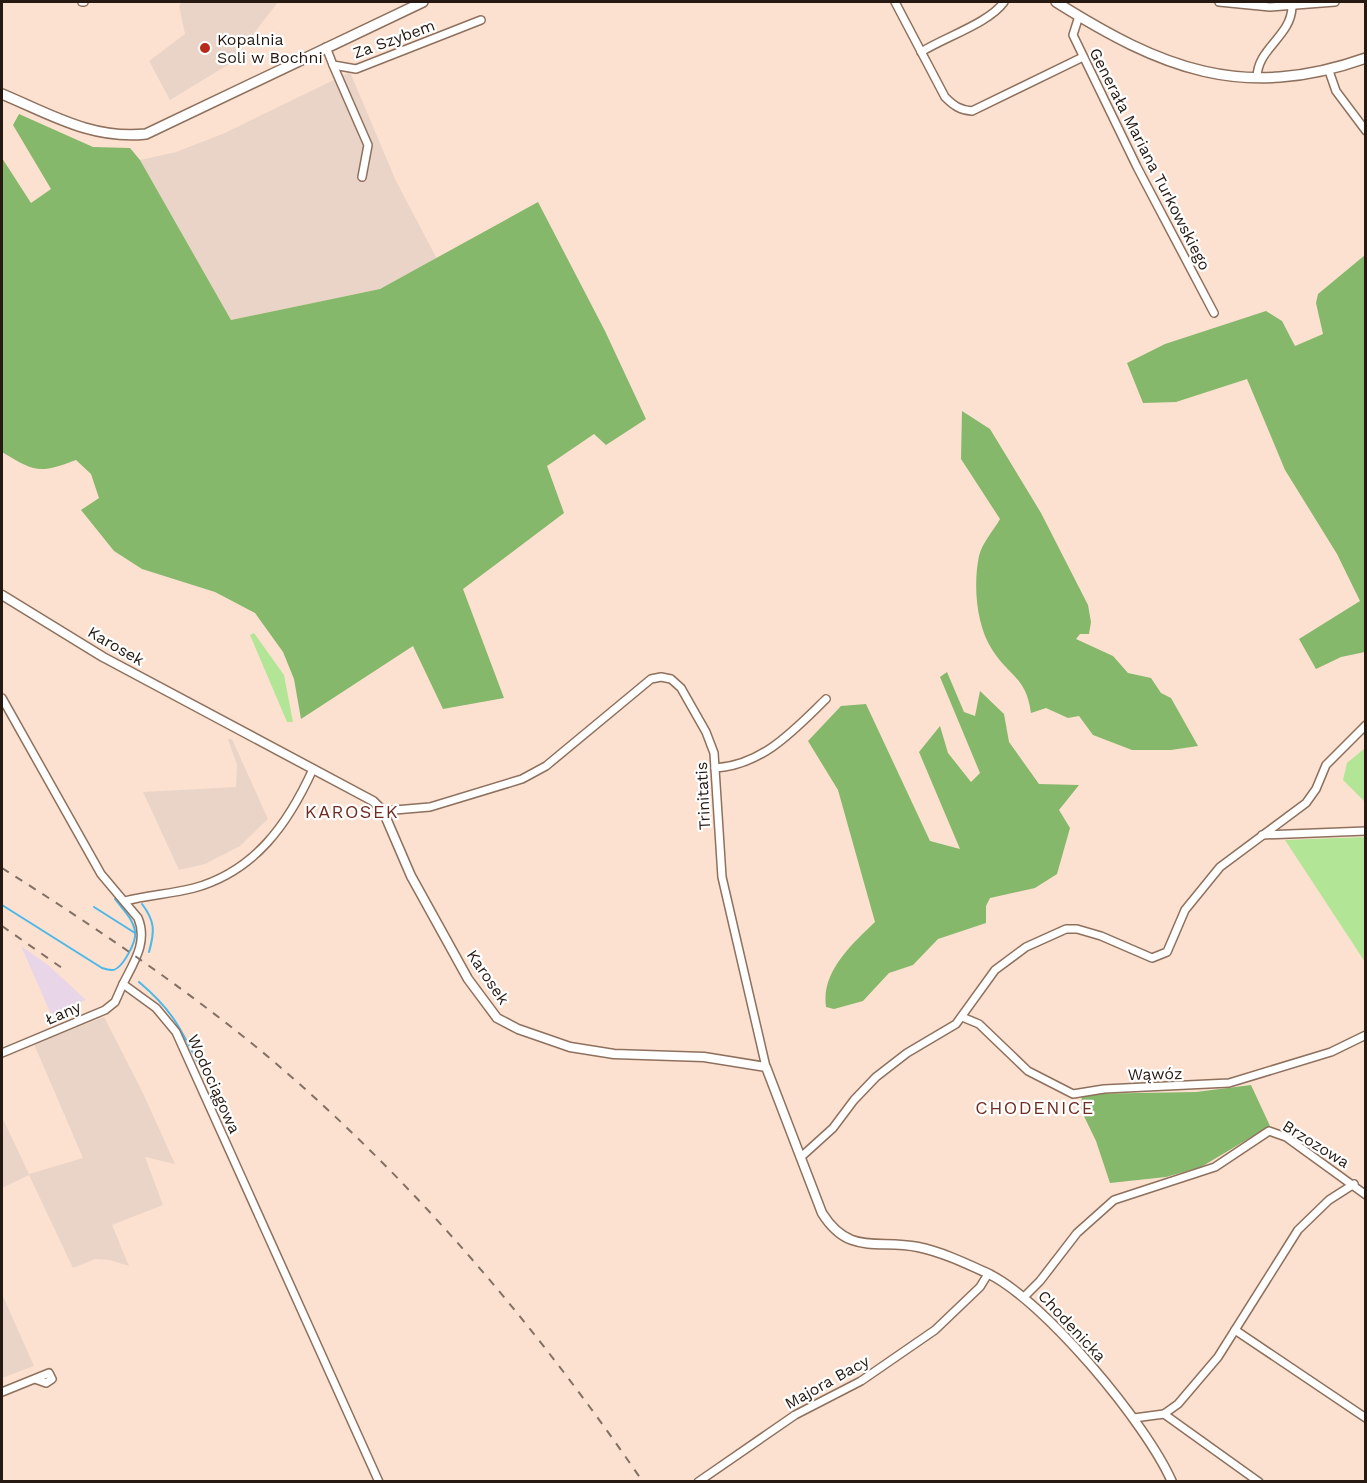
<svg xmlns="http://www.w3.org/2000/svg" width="1367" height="1483" viewBox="0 0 1367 1483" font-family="'Work Sans',sans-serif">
<rect width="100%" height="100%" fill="#fce1d0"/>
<path fill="#e8d6e8" d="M 21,946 L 48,965 L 86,1000 L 51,1014 Z"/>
<g fill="#ead4c7">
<path d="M 182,2 L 278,2 L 231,63 L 170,100 L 149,61 L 185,34 L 179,6 Z"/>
<path d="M 350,72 L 396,181 L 437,259 L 380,289 L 231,320 L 140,160 L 176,152 L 225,133 Z"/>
<path d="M 228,739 L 232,739 L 268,819 L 240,846 L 205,864 L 179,870 L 143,792 L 236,787 L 237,765 Z"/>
<path d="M 104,1017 L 142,1091 L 175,1164 L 145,1157 L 163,1205 L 112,1225 L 129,1266 L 110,1260 L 95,1259 L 73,1268 L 29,1175 L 2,1188 L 2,1117 L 29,1174 L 83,1158 L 34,1044 Z"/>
<path d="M 2,1294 L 34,1366 L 2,1378 Z"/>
</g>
<g fill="#b2e696">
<path d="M 254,633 L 284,675 L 293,722 L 287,722 L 250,635 Z"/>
<path d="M 1365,748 L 1365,802 L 1343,780 L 1347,763 Z"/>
<path d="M 1365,837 L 1366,837 L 1365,962 L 1285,840 Z"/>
</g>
<g fill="#85b86a">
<path d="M 19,114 L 93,147 L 130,148 L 140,160 L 231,320 L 380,289 L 538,202 L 605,331 L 646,419 L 606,445 L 594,434 L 547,466 L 564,513 L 463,589 L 504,698 L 443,709 L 413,646 L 301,719 L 294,679 L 283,652 L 255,613 L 215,592 L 142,569 L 114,551 L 81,510 L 99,498 L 91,474 L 76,460 C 39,474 35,472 2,452 L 2,158 L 31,203 L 51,189 L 13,125 Z"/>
<path d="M 1365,255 L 1365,652 L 1341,657 L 1316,669 L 1299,639 L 1360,601 L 1337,554 L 1285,470 L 1247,379 L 1176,402 L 1143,403 L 1127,363 L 1165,344 L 1266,311 L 1282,321 L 1295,346 L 1323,334 L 1316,303 L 1318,294 Z"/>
<path d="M 962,411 L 990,429 L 1041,513 L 1088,605 L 1091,622 L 1089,634 L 1080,634 L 1076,639 L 1113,656 L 1128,673 L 1151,678 L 1161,693 L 1171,698 L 1198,746 L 1171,750 L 1132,750 L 1093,735 L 1079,716 L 1068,718 L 1046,708 L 1031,713 C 1026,677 1011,678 993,651 C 976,626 973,585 979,556 C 982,543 994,530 1000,519 L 961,459 Z"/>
<path d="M 947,672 L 964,712 L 975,716 L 980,691 L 1004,714 L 1009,742 L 1039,784 L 1079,785 L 1059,810 L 1070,828 L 1057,874 L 1035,888 L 990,898 L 986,906 L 986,923 L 938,939 L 913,965 L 889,973 L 863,1001 L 834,1009 L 826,1007 C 821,972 851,945 875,922 L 838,790 L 808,741 L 841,706 L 866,704 L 930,841 L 960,849 L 919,752 L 940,726 L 948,753 L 971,782 L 980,773 L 940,677 Z"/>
<path d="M 1251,1085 L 1270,1126 L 1201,1167 L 1166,1177 L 1110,1183 L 1096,1141 L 1081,1110 L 1082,1094 L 1196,1092 Z"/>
</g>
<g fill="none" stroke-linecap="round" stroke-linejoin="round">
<g stroke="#4cb8e9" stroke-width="2">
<path d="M 142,904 C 155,921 155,931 149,952"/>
<path d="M 2,905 L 102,968 C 105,969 108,970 112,970 C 122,970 137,941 135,932 C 134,920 122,908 115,899"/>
<path d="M 94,907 L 135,933"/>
<path d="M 139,982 C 170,1008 179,1025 197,1061"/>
</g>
<defs>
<g id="minor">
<path d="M 82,2 L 84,2"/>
<path d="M 895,2 L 945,97 C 954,106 960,110 972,111 L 1083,57"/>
<path d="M 1219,2 L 1270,7 L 1335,2"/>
<path d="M 1079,16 L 1073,35 L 1137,167 L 1214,313"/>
<path d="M 326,47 L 333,65 L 356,69 L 481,20"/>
<path d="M 921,52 C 945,37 989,23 1004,2"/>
<path d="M 333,65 L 368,145 L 362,177"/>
<path d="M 1329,71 L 1336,91 L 1366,131"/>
<path d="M 1257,78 C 1257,48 1291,37 1292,7"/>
<path d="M 2,698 L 101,874 L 138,918 C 148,942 134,962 123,984 L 156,1008 L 176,1032 L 379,1482"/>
<path d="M 715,768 C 763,765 794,730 826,699"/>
<path d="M 383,811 L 430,807 L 522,779 L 546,766 L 651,679 L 661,677 L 671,679 L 681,688 L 706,732 L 714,753 L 722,877 L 766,1067"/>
<path d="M 1262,835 L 1366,831"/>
<path d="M 125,901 C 148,895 171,894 194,888 C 255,871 288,824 313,769"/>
<path d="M 962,1017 L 979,1024 L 1028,1071 L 1073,1094 L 1104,1089 L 1229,1083 L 1331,1052 L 1366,1035"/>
<path d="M 2,1053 L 105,1010 L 115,1002 L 123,984"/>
<path d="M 801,1157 L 833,1128 L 854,1100 L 876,1077 L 907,1053 L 956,1024 L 995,970 L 1026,947 L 1066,929 L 1077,929 L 1101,936 L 1152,958 L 1167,952 L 1185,910 L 1220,867 L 1306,803 L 1316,789 L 1326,765 L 1366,725"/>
<path d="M 1025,1296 L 1040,1281 L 1077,1233 L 1114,1200 L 1215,1167 L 1269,1131 L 1286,1137 L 1366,1195"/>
<path d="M 1235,1330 L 1366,1418"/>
<path d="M 2,1392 L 49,1373 L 52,1379 L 46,1383 L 35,1379"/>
<path d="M 1164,1414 L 1259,1482"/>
<path d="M 1134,1418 L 1164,1414 L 1178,1404 L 1218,1357 L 1298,1230 L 1329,1200 L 1354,1184"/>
<path d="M 698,1482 L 795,1415 L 861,1381 L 935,1330 L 980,1287 L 988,1274"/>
</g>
<path id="tertiary" d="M 2,595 L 103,657 L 373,801 L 383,811 L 411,876 L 468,979 L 497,1018 L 518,1029 L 570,1047 L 614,1054 L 704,1057 L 766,1067 L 822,1213 C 849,1256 877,1239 918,1247 C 942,1252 965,1263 987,1273 C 1043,1299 1147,1424 1172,1482"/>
<g id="secondary">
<path d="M 1056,2 C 1161,68 1242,102 1366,58"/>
<path d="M 2,94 C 50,114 92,140 146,134 L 423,2"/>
</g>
</defs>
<use href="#minor" stroke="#8e705d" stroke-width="10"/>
<use href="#tertiary" stroke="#8e705d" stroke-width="11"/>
<use href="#secondary" stroke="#8e705d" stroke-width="12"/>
<use href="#minor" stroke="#fff" stroke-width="7"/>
<use href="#tertiary" stroke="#fff" stroke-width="8"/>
<use href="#secondary" stroke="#fff" stroke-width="9"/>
<g stroke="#837065" stroke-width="2" stroke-dasharray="8 8" stroke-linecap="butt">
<path d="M 2,868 C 95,927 187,989 272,1060 C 416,1183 536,1326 643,1482"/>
<path d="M 2,926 L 62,968"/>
</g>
</g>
<circle fill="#b6291b" stroke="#fff" stroke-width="2" cx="205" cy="48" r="6"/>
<g text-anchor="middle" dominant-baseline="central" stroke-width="4.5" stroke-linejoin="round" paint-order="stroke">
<g font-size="16" fill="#251911" stroke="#fff" text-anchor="start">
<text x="217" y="39">Kopalnia<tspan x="217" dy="18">Soli w Bochni</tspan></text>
</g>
<g font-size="16" fill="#251911" stroke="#fff">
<text transform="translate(394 39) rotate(-20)">Za Szybem</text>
<text transform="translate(1150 159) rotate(63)">Generała Mariana Turkowskiego</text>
<text transform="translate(116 646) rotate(30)">Karosek</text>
<text transform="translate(703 796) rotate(-93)">Trinitatis</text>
<text transform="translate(488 977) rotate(56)">Karosek</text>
<text transform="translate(63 1013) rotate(-23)">Łany</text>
<text transform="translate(1155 1074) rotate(-1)">Wąwóz</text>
<text transform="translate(214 1084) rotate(66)">Wodociągowa</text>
<text transform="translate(1316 1144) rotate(32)">Brzozowa</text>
<text transform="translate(1072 1326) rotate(47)">Chodenicka</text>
<text transform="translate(827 1382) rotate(-29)">Majora Bacy</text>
</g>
<g font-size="18" letter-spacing="1.5" fill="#712c22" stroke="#fff">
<text x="352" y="811">KAROSEK</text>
<text x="1035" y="1107">CHODENICE</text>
</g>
</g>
<rect width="1367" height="1483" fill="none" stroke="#251911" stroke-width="6"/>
</svg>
